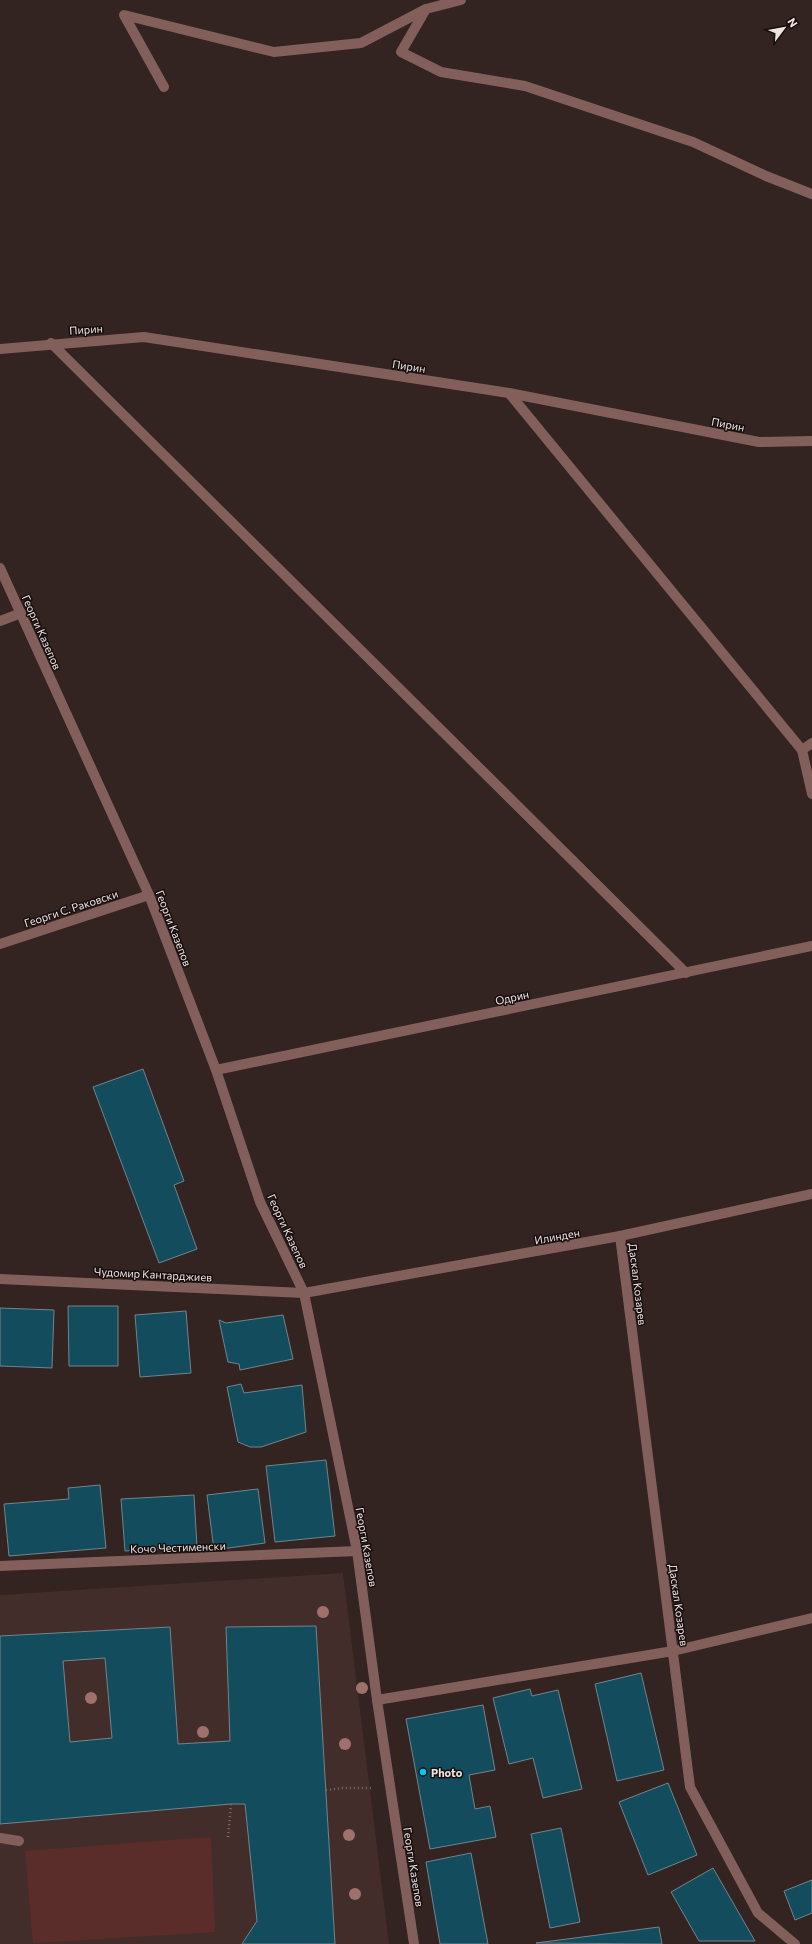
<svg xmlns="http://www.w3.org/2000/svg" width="812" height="1944" viewBox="0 0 812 1944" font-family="Commissioner,sans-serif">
<rect width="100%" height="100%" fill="#332321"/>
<path fill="#432d2a" d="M 343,1573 L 389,1944 L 0,1944 L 0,1595 Z"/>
<path fill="#5b2d2a" d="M 211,1837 L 215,1932 L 33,1943 L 25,1851 Z"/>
<g fill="#124c5d" stroke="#72858c" fill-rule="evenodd">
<path d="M 143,1069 L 184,1181 L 174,1185 L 197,1249 L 159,1263 L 93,1087 Z"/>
<path d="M 68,1306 L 118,1306 L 118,1366 L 69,1366 Z"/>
<path d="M 0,1308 L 54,1310 L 52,1368 L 0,1366 Z"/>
<path d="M 186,1311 L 191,1373 L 140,1377 L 135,1315 Z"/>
<path d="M 283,1315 L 293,1359 L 240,1370 L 239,1364 L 228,1362 L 219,1320 L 226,1323 Z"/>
<path d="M 241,1384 L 244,1393 L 302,1385 L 306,1432 L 261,1447 L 250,1447 L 238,1442 L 227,1387 Z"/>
<path d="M 326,1460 L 335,1536 L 275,1542 L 266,1466 Z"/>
<path d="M 100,1485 L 106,1548 L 9,1556 L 4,1504 L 69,1499 L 68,1488 Z"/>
<path d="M 258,1489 L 265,1543 L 214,1550 L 207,1495 Z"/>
<path d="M 194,1495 L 197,1547 L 125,1551 L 121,1499 Z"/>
<path d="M 316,1626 L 335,1944 L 242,1944 L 257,1921 L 245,1804 L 231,1804 L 0,1824 L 0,1636 L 170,1627 L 178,1744 L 230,1741 L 226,1627 ZM 105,1658 L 112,1738 L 70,1742 L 63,1661 Z"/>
<path d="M 641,1673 L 664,1770 L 617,1781 L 595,1684 Z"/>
<path d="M 530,1689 L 532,1696 L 558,1690 L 582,1789 L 543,1798 L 533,1758 L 509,1764 L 493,1698 Z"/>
<path d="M 483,1705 L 495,1770 L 469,1775 L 475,1809 L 490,1806 L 496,1837 L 430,1849 L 406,1719 Z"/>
<path d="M 668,1783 L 697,1855 L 648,1875 L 619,1802 Z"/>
<path d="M 561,1828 L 580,1922 L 550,1928 L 531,1834 Z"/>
<path d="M 471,1853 L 488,1944 L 440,1944 L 426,1862 Z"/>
<path d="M 713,1868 L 755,1941 L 699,1941 L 671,1892 Z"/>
<path d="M 812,1880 L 812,1913 L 795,1920 L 784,1891 Z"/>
<path d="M 659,1927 L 662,1944 L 536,1943 Z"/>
</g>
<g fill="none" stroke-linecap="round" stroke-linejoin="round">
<g stroke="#7c6e6c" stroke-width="2.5" stroke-dasharray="1 3" stroke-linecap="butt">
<path d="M 326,1790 L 342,1788 L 371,1788"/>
<path d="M 228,1837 L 231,1804"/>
</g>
<path stroke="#835f5b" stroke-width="10" d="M 0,1838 L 19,1841"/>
<g stroke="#835f5b" stroke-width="10">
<path d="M 461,0 L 426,9 L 401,52 L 441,72 L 525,86 L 693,142 L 766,176 L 812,194"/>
<path d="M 164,87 L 124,15 L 274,52 L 361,43 L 426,9"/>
<path d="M 51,343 L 686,973"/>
<path d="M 0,349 L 144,337 L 509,393 L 759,442 L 812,441"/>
<path d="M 509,393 L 802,750 L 812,794"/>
<path d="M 0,568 L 149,895 L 216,1070 L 260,1202 L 304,1293 L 357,1551 L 377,1700 L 414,1944"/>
<path d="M 0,621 L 21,613"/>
<path d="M 802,750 L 812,743"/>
<path d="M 0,944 L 149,895"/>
<path d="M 216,1070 L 812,946"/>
<path d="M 620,1236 L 690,1787 L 758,1913 L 795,1944"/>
<path d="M 0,1279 L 304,1293 L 620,1236 L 812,1194"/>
<path d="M 0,1566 L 357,1551"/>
<path d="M 377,1700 L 673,1651 L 812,1618"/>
</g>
</g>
<g fill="#9e716c">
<circle cx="323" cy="1612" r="6"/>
<circle cx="362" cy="1688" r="6"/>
<circle cx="91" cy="1698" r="6"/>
<circle cx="203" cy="1732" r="6"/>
<circle cx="345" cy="1744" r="6"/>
<circle cx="349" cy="1835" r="6"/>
<circle cx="355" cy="1894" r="6"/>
</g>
<circle fill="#00cbf8" stroke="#160e0e" stroke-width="1.5" cx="423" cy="1772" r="4"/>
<g text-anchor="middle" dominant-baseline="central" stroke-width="3" stroke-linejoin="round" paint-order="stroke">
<g font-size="11" fill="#efe4e2" stroke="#160e0e">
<text transform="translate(86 329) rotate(-4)">Пирин</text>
<text transform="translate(409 366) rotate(9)">Пирин</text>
<text transform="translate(728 424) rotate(11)">Пирин</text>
<text transform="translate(42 632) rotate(66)">Георги Казепов</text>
<text transform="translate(71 908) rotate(-18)">Георги С. Раковски</text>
<text transform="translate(174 928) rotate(69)">Георги Казепов</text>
<text transform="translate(512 997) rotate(-12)">Одрин</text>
<text transform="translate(288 1231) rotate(65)">Георги Казепов</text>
<text transform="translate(557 1236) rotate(-10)">Илинден</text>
<text transform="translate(153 1274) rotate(3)">Чудомир Кантарджиев</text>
<text transform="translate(638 1284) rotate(83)">Даскал Козарев</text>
<text transform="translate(178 1547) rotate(-2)">Кочо Честименски</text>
<text transform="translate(367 1547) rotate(80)">Георги Казепов</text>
<text transform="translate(679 1605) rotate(82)">Даскал Козарев</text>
<text transform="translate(414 1867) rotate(81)">Георги Казепов</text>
</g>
<g font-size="11" font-weight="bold" fill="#efe4e2" stroke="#160e0e" text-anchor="start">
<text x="431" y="1772">Photo</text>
</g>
</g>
<g transform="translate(784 28) rotate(58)" stroke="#160e0e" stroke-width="3" paint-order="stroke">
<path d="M0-3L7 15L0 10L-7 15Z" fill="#efe4e2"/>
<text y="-6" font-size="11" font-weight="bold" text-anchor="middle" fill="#efe4e2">N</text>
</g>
</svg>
